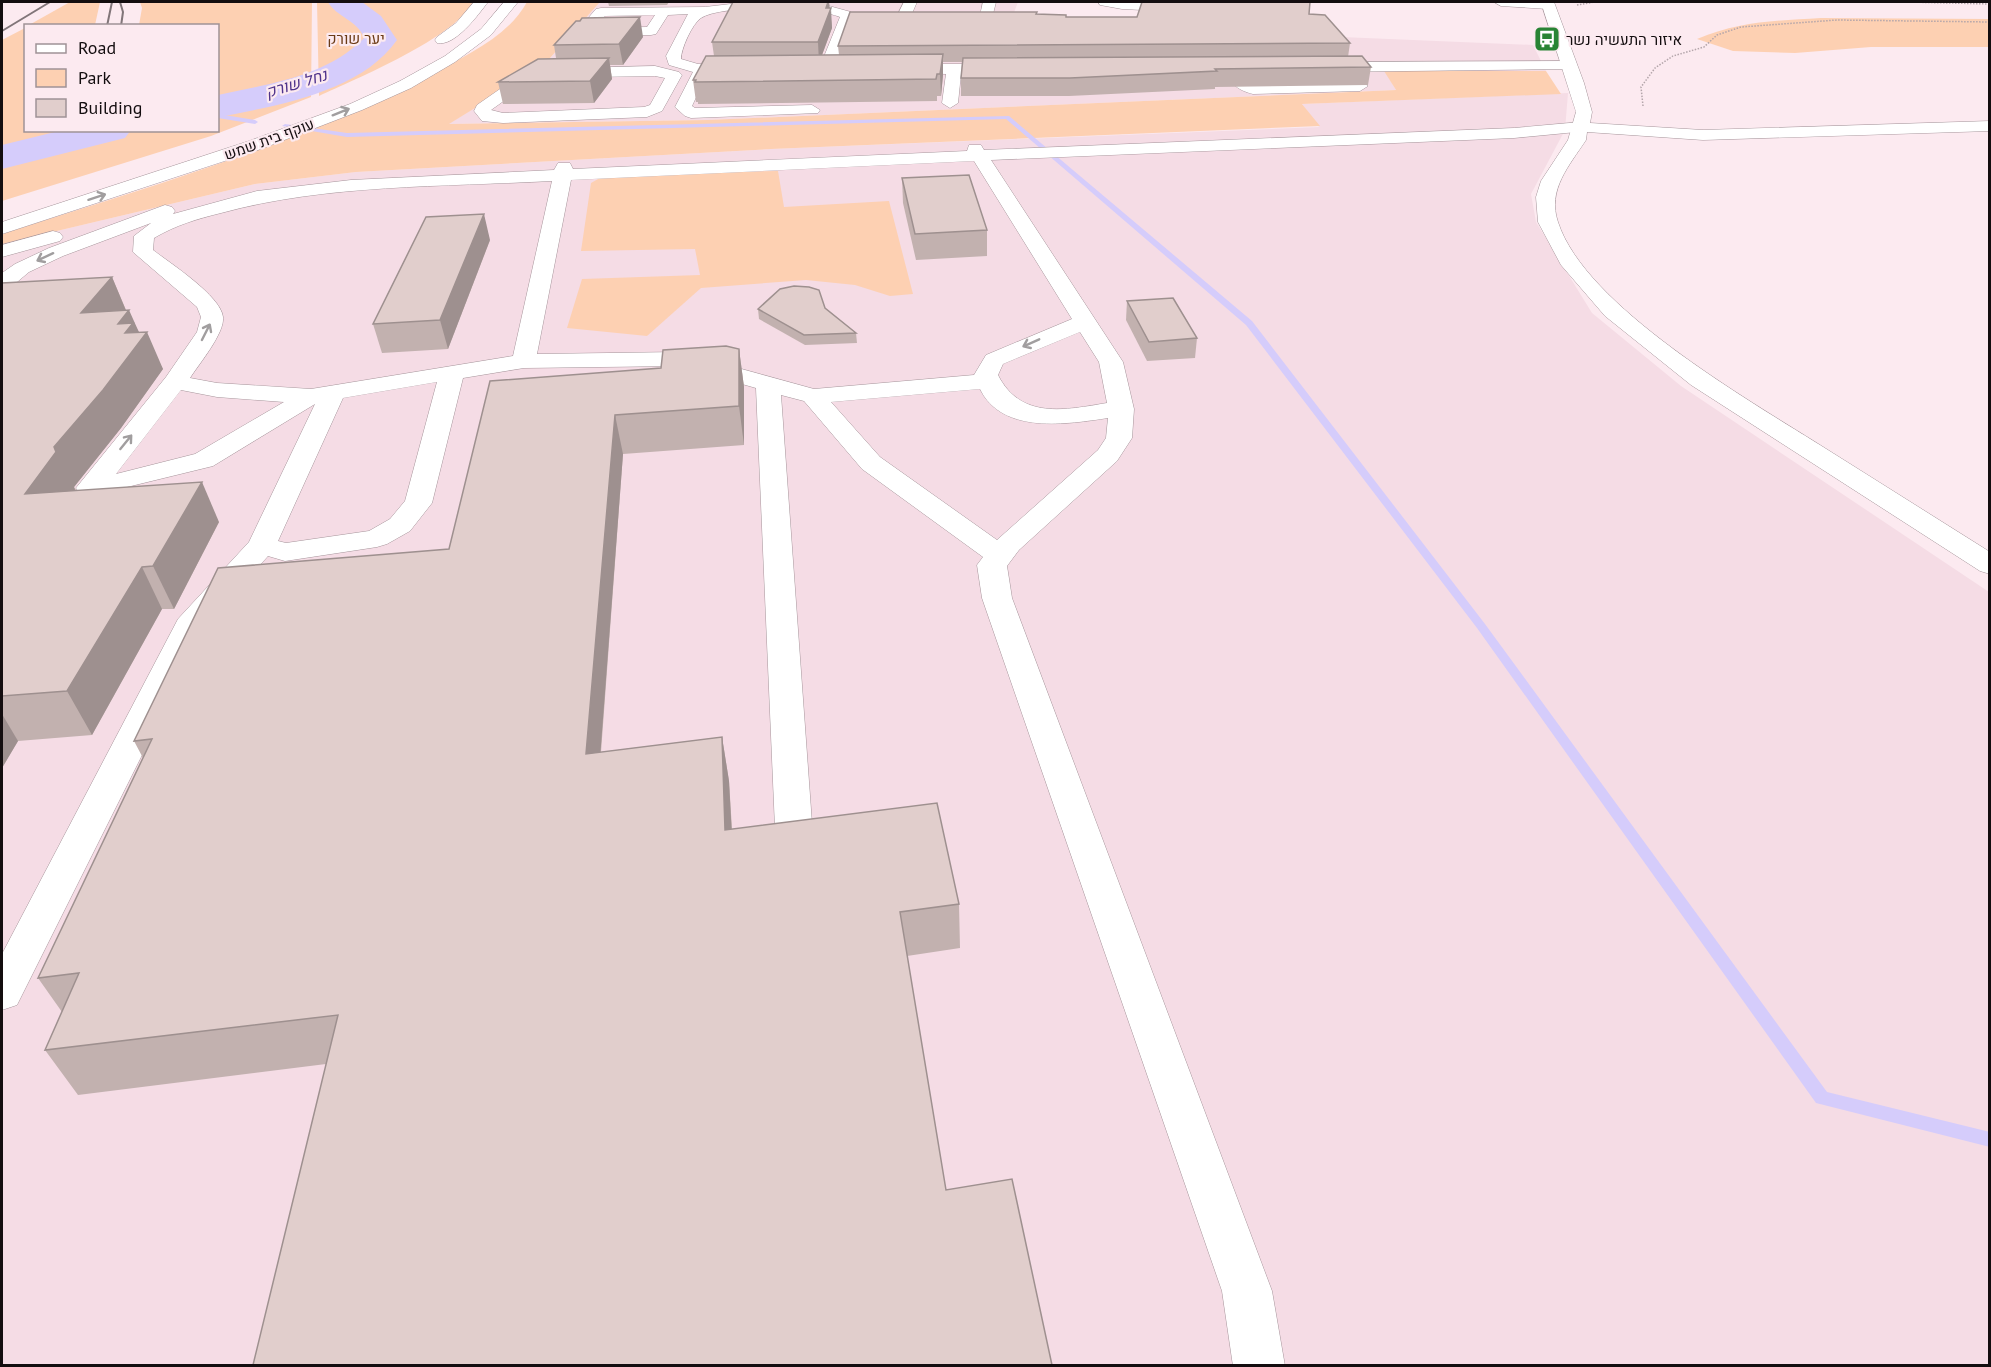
<svg xmlns="http://www.w3.org/2000/svg" width="1991" height="1367" viewBox="0 0 1991 1367" font-family="'PT Sans',Heebo,sans-serif">
<rect width="100%" height="100%" fill="#fceaf0"/>
<g fill="#f5dce5">
<path d="M 600,2 L 1018,2 L 1010,23 L 1533,45 L 1546,71 L 1385,71 L 1396,90 L 708,120 L 448,124 L 542,67 Z"/>
<path d="M 1568,93 L 1565,130 L 1531,194 L 1536,222 L 1592,313 L 1681,386 L 1989,592 L 1989,1365 L 2,1365 L 2,244 L 255,184 L 356,172 L 771,149 L 1319,127 L 1302,104 Z"/>
</g>
<g fill="#fdd0b2">
<path d="M 70,2 L 100,2 L 95,25 L 29,25 Z"/>
<path d="M 140,2 L 312,2 L 311,97 L 211,136 L 2,201 L 2,40 L 25,28 L 26,130 L 218,130 L 218,26 L 139,25 L 142,8 Z"/>
<path d="M 317,2 L 473,2 C 456,37 356,79 319,96 Z"/>
<path d="M 527,2 L 600,2 L 542,67 L 449,124 L 708,120 L 1396,90 L 1384,71 L 1546,71 L 1561,94 L 1302,104 L 1320,126 L 771,149 L 356,172 L 255,184 L 2,244 L 2,234 C 147,188 295,145 431,74 C 465,56 508,37 527,2 Z"/>
<path d="M 1821,18 L 1989,19 L 1989,47 L 1871,47 L 1795,53 L 1733,51 L 1697,39 C 1740,21 1775,21 1821,18 Z"/>
<path d="M 778,171 L 784,207 L 889,201 L 913,294 L 890,296 L 855,285 L 806,280 L 701,288 L 647,336 L 567,328 L 582,279 L 700,275 L 695,249 L 581,251 L 591,183 L 607,174 Z"/>
</g>
<g fill="none" stroke-linecap="round" stroke-linejoin="round">
<g fill="#d5ccfb" fill-rule="evenodd">
<path d="M 218,114 L 255,120 L 258,122 L 255,124 L 218,118 Z"/>
<path d="M 1009,116 L 1252,321 L 1485,624 L 1827,1092 L 1990,1132 L 1990,1147 L 1816,1103 L 1477,628 L 1246,325 L 1006,119 L 347,137 L 282,126 L 285,124 L 347,133 Z"/>
</g>
<g fill="#d5ccfb" fill-rule="evenodd">
<path d="M 328,2 L 362,2 L 381,16 L 397,40 C 361,92 276,106 218,117 L 218,95 C 268,84 326,77 364,38 C 358,20 336,17 328,2 Z"/>
<path d="M 63,130 L 131,130 L 125,138 L 2,169 L 2,145 Z"/>
</g>
<defs>
<g id="minor">
<path d="M 748,2 L 818,3 L 851,12 L 854,18 L 835,69 L 827,74 L 819,69 L 840,17 C 817,7 722,4 701,18 C 692,24 681,49 681,59 L 698,64 L 744,65 L 752,70 L 744,75 L 707,74 L 692,106 L 695,108 L 812,105 L 820,110 L 818,113 L 691,118 L 685,116 L 675,107 L 693,72 L 669,65 L 666,56 L 688,14 L 668,15 L 656,34 L 651,35 L 583,36 L 576,32 L 596,9 L 601,8 L 705,7 ZM 655,15 L 647,27 L 595,28 L 605,16 Z"/>
<path d="M 904,2 L 917,2 L 910,18 L 903,22 L 896,18 Z"/>
<path d="M 983,2 L 996,2 L 991,22 L 948,22 L 941,18 L 948,14 L 980,15 Z"/>
<path d="M 1098,2 L 1184,4 L 1191,8 L 1184,12 L 1122,9 L 1100,5 Z"/>
<path d="M 1494,2 L 1550,2 L 1555,5 L 1548,9 L 1501,6 Z"/>
<path d="M 1568,61 L 1576,66 L 1573,69 L 1327,72 L 1319,67 L 1327,62 Z"/>
<path d="M 1229,63 L 1234,65 L 1244,79 L 1253,84 L 1360,81 L 1368,86 L 1360,91 L 1253,94 C 1236,90 1230,82 1221,68 Z"/>
<path d="M 898,64 L 1005,64 L 1013,69 L 1005,74 L 961,74 L 958,103 L 950,108 L 942,103 L 946,74 L 893,72 L 890,69 L 893,66 Z"/>
<path d="M 655,66 L 679,72 L 682,75 L 662,111 L 647,117 L 503,123 L 482,121 L 474,111 L 477,105 L 526,71 L 531,69 ZM 655,76 L 665,78 L 650,105 L 644,107 L 503,113 L 491,110 L 536,78 Z"/>
<path d="M 1581,122 L 1587,123 L 1589,127 L 1587,131 L 1514,138 L 991,160 L 1123,362 L 1134,409 L 1132,438 L 1117,461 L 1019,550 L 1007,566 L 1012,598 L 1272,1291 L 1285,1366 L 1233,1366 L 1222,1291 L 982,598 L 977,565 L 983,557 L 862,469 L 804,401 L 781,395 L 814,851 L 808,861 L 795,865 L 782,861 L 776,851 L 756,388 L 679,366 L 524,368 L 463,378 L 432,503 L 410,531 L 387,544 L 377,547 L 285,561 L 268,556 L 208,623 L 17,1005 L 2,1010 L 2,954 L 178,619 L 249,542 L 315,404 L 213,466 L 90,496 L 80,494 L 76,488 L 166,377 L 197,332 L 201,317 L 197,307 L 133,252 L 134,236 L 151,223 L 63,256 L 29,272 L 10,288 L 2,289 L 2,273 L 15,264 L 49,248 L 165,205 L 172,207 L 175,211 L 173,214 L 257,191 L 351,180 L 554,170 L 558,163 L 570,163 L 573,169 L 967,151 L 969,145 L 981,145 L 984,150 L 1514,128 ZM 974,161 L 1072,319 L 986,355 L 974,375 L 814,389 L 680,352 L 537,354 L 571,180 ZM 552,181 L 513,356 L 311,389 L 217,383 L 190,378 C 199,364 225,333 223,317 C 221,296 170,263 153,250 L 154,238 C 176,225 197,219 221,213 C 327,184 443,187 552,181 ZM 1080,332 L 1099,362 L 1107,403 C 1065,410 1021,420 998,375 L 1003,364 ZM 437,382 L 405,501 L 390,519 L 369,531 L 286,543 L 278,541 L 343,398 ZM 980,389 C 1002,435 1068,424 1108,418 L 1106,438 L 1098,450 L 997,540 L 880,457 L 831,402 ZM 181,390 L 217,397 L 284,402 L 195,454 L 116,474 Z"/>
<path d="M 53,231 L 60,233 L 63,237 L 60,241 L 2,257 L 2,245 Z"/>
</g>
<g id="major">
<path d="M 474,2 L 488,2 C 478,15 455,47 437,43 L 435,40 L 437,37 L 456,23 Z"/>
<path d="M 504,2 L 518,2 L 491,35 L 455,62 L 411,88 L 362,110 L 261,149 L 2,234 L 2,222 L 249,141 L 350,104 L 400,81 L 445,56 L 481,29 Z"/>
<path d="M 1541,2 L 1554,2 L 1584,83 L 1592,112 L 1590,123 L 1703,130 L 1990,121 L 1990,131 L 1703,140 L 1587,132 L 1586,140 C 1569,166 1547,190 1558,222 C 1585,306 1747,399 1820,445 C 1877,481 1933,516 1990,552 L 1990,574 L 1980,571 L 1691,385 L 1605,316 L 1561,265 L 1538,222 L 1536,197 L 1541,181 L 1568,140 L 1576,112 Z"/>
</g>
</defs>
<use href="#minor" stroke="#a6959b" stroke-width="1"/>
<use href="#major" stroke="#a6959b" stroke-width="1"/>
<g stroke="#b3a5aa" stroke-width="1.5" stroke-dasharray="1.5 1.5" stroke-linecap="butt">
<path d="M 1907,2 L 1990,4"/>
<path d="M 1577,5 L 1594,2"/>
<path d="M 1643,106 L 1641,87 L 1655,68 L 1673,56 L 1704,47 L 1717,35 L 1741,27 L 1837,20 L 1990,22"/>
</g>
<use href="#minor" fill="#fff" fill-rule="evenodd"/>
<use href="#major" fill="#fff" fill-rule="evenodd"/>
<g stroke="#817579" stroke-width="2">
<path d="M 120,2 L 123,12 L 121,26"/>
<path d="M 107,26 L 112,2"/>
<path d="M 2,31 L 50,2"/>
</g>
</g>
<g fill="#c2b1af">
<path d="M 608,2 L 669,2 L 667,5 L 609,6 Z"/>
<path d="M 829,2 L 832,28 L 822,55 L 839,55 L 838,46 L 1037,12 L 1037,14 L 1066,17 L 1137,17 L 1309,14 L 1350,43 L 1348,57 L 1371,67 L 1368,85 L 1215,87 L 1215,89 L 1069,96 L 961,96 L 961,78 L 962,62 L 943,62 L 943,75 L 941,96 L 937,96 L 937,101 L 698,104 L 698,102 L 696,102 L 693,80 L 714,56 L 712,42 Z"/>
<path d="M 643,37 L 623,65 L 610,65 L 612,79 L 594,103 L 503,104 L 498,82 L 556,58 L 554,45 Z"/>
<path d="M 902,178 L 987,230 L 987,256 L 916,260 L 903,203 Z"/>
<path d="M 490,240 L 448,349 L 382,353 L 373,324 Z"/>
<path d="M 112,277 L 126,310 L 139,332 L 163,369 L 121,428 L 74,487 L 76,490 L 219,522 L 174,609 L 162,609 L 92,735 L 18,741 L 2,768 L 2,283 Z"/>
<path d="M 1127,301 L 1197,338 L 1195,358 L 1147,361 L 1126,320 Z"/>
<path d="M 825,308 L 856,333 L 857,343 L 805,345 L 759,319 L 758,309 Z"/>
<path d="M 739,349 L 744,387 L 744,445 L 623,454 L 601,752 L 722,737 L 729,781 L 732,829 L 959,904 L 960,948 L 907,956 L 946,1190 L 1052,1365 L 326,1064 L 78,1095 L 45,1050 L 62,1012 L 38,978 L 143,758 L 134,741 L 449,549 L 661,368 Z"/>
</g>
<g fill="#9e908f">
<path d="M 828,2 L 829,2 L 830,12 L 831,8 L 832,28 L 819,63 L 818,42 Z"/>
<path d="M 640,17 L 643,37 L 623,65 L 619,44 Z"/>
<path d="M 943,54 L 943,75 L 941,96 L 940,74 Z"/>
<path d="M 609,58 L 612,79 L 594,103 L 590,81 Z"/>
<path d="M 484,214 L 490,240 L 448,349 L 440,320 Z"/>
<path d="M 112,277 L 127,313 L 129,310 L 142,339 L 147,332 L 163,369 L 121,428 L 74,487 L 76,493 L 25,494 L 54,447 L 81,313 Z"/>
<path d="M 739,349 L 744,387 L 744,445 L 739,406 Z"/>
<path d="M 615,415 L 623,454 L 597,798 L 586,754 Z"/>
<path d="M 202,482 L 219,522 L 174,609 L 153,566 Z"/>
<path d="M 142,567 L 162,609 L 92,735 L 67,691 Z"/>
<path d="M 2,714 L 18,741 L 2,768 Z"/>
<path d="M 722,737 L 729,781 L 734,875 L 725,830 Z"/>
</g>
<g fill="#e1cecc" stroke="#9e908f" stroke-width="1.5">
<path d="M 733,2 L 828,2 L 826,8 L 831,8 L 818,42 L 712,42 Z"/>
<path d="M 1142,2 L 1310,2 L 1309,14 L 1325,15 L 1350,43 L 838,46 L 850,12 L 1037,12 L 1036,14 L 1066,15 L 1066,17 L 1137,17 Z"/>
<path d="M 640,17 L 619,44 L 554,45 L 576,21 L 580,21 L 582,18 Z"/>
<path d="M 943,54 L 940,74 L 937,74 L 936,79 L 695,82 L 696,80 L 693,80 L 706,56 Z"/>
<path d="M 1362,56 L 1371,67 L 1215,69 L 1217,71 L 1070,78 L 961,78 L 963,58 Z"/>
<path d="M 609,58 L 590,81 L 498,82 L 538,59 Z"/>
<path d="M 969,175 L 987,230 L 915,234 L 902,178 Z"/>
<path d="M 484,214 L 440,320 L 373,324 L 426,217 Z"/>
<path d="M 112,277 L 81,313 L 129,310 L 118,324 L 133,323 L 125,333 L 147,332 L 103,390 L 54,447 L 56,452 L 25,494 L 202,482 L 153,566 L 142,567 L 67,691 L 2,696 L 2,283 Z"/>
<path d="M 794,286 L 809,287 L 819,290 L 825,308 L 856,333 L 804,335 L 758,309 L 780,289 Z"/>
<path d="M 1173,298 L 1197,338 L 1149,342 L 1127,301 Z"/>
<path d="M 726,346 L 739,349 L 739,406 L 615,415 L 586,754 L 722,737 L 725,830 L 937,803 L 959,904 L 900,912 L 946,1190 L 1012,1179 L 1052,1365 L 253,1365 L 338,1015 L 45,1050 L 79,973 L 38,978 L 152,739 L 134,741 L 218,568 L 449,549 L 490,381 L 661,368 L 663,350 Z"/>
</g>
<defs><path id="oneway-shaft" d="M-6 0H5M1.5-3L5.5 0L1.5 3" fill="none" stroke-width="1.6" stroke-linecap="round" stroke-linejoin="round" transform="scale(1.5)"/></defs>
<g stroke="#a19e9f">
<use href="#oneway-shaft" transform="translate(341 112) rotate(-22)"/>
<use href="#oneway-shaft" transform="translate(97 197) rotate(-18)"/>
<use href="#oneway-shaft" transform="translate(45 257) rotate(155)"/>
<use href="#oneway-shaft" transform="translate(206 332) rotate(-63)"/>
<use href="#oneway-shaft" transform="translate(1031 343) rotate(156)"/>
<use href="#oneway-shaft" transform="translate(126 442) rotate(-51)"/>
</g>
<defs>
<symbol id="bus-square" viewBox="-11 -11 22 22"><rect x="-9" y="-9" width="18" height="18" rx="4" fill="#288434" stroke="#fceaf0"/><path d="M-5-6H5V4H4V6H2V4H-2V6H-4V4H-5ZM-3.5-4V0h7V-4ZM-3.5 1.2v1.5H-2V1.2ZM2 1.2v1.5H3.5V1.2Z" fill="#fff"/></symbol>
</defs>
<g fill-rule="evenodd">
<use href="#bus-square" x="1532" y="24" width="30" height="30"/>
</g>
<g text-anchor="middle" dominant-baseline="central" stroke-width="4.5" stroke-linejoin="round" paint-order="stroke">
<g font-size="15" fill="#6b3b16" stroke="#fceaf0">
<text x="356" y="38">יער שורק</text>
</g>
<g font-size="15" fill="#130d0f" stroke="#fceaf0" text-anchor="start">
<text x="1566" y="39">איזור התעשיה נשר</text>
</g>
<g font-size="15" fill="#130d0f" stroke="#fceaf0">
<text transform="translate(269 139) rotate(-20)">עוקף בית שמש</text>
</g>
<g font-size="16" font-style="italic" fill="#50348c" stroke="#fceaf0">
<text transform="translate(296 83) rotate(-17)">נחל שורק</text>
</g>
</g>
<rect width="1991" height="1367" fill="none" stroke="#130d0f" stroke-width="6"/>
<rect x="24" y="24" width="195" height="108" fill="#fceaf0" stroke="#9f9296" stroke-width="1.5"/>
<rect x="36" y="44" width="30" height="9" fill="#ffffff" stroke="#9f9296" stroke-width="1.5"/>
<text x="78" y="54" font-size="18" fill="#130d0f">Road</text>
<rect x="36" y="69" width="30" height="18" fill="#fdd0b2" stroke="#9f9296" stroke-width="1.5"/>
<text x="78" y="84" font-size="18" fill="#130d0f">Park</text>
<rect x="36" y="99" width="30" height="18" fill="#e1cecc" stroke="#9f9296" stroke-width="1.5"/>
<text x="78" y="114" font-size="18" fill="#130d0f">Building</text>
</svg>
